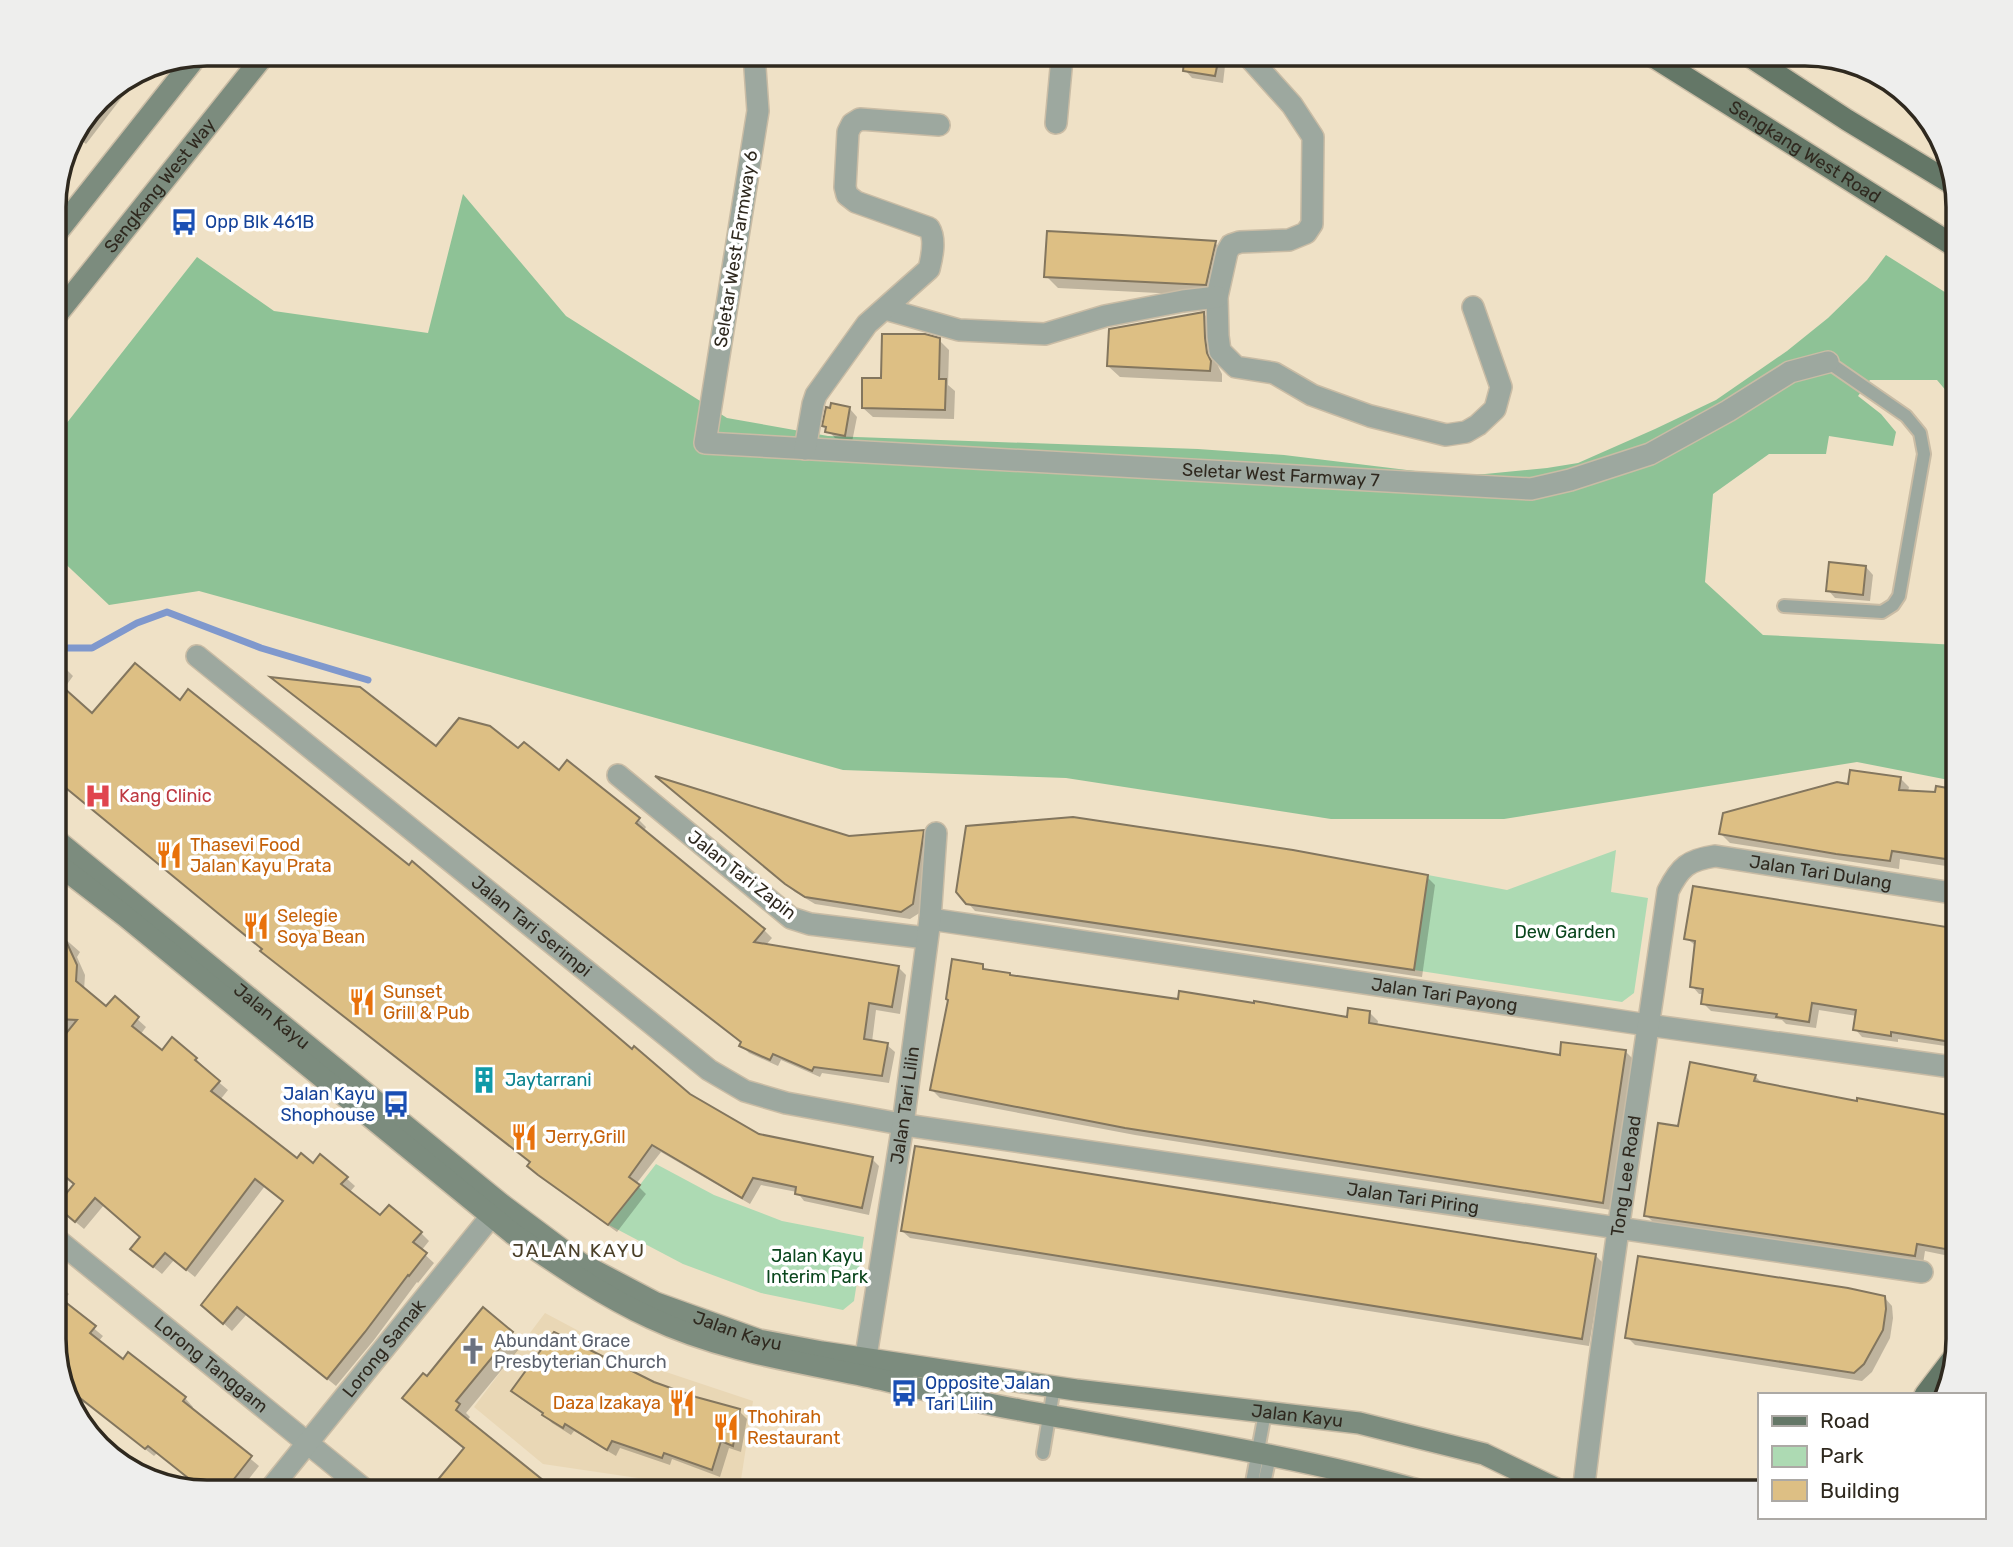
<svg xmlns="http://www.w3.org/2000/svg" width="2013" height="1547" viewBox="0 0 2013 1547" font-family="Rubik,sans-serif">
<rect width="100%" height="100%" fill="#efe1c6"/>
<path fill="#e9d7b5" d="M 545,1313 L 639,1363 L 753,1401 L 739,1493 L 543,1464 L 474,1407 Z"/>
<g fill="#addab3">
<path d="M 1616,850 L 1611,892 L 1648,898 L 1634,993 L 1622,1002 L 1414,970 L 1428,875 L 1507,890 Z"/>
<path d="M 656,1164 L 714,1195 L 782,1221 L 864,1237 L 854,1301 L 843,1310 L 761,1293 L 683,1264 L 609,1225 Z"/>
</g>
<path fill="#8ec296" d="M 463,194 L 566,316 L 727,418 L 828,436 L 1198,449 L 1284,455 L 1448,475 L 1485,474 L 1547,468 L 1578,463 L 1655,429 L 1716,400 L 1787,351 L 1828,318 L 1867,280 L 1886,255 L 1959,301 L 1959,406 L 1937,380 L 1870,380 L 1858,396 L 1881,414 L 1896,432 L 1893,446 L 1829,436 L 1826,454 L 1769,454 L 1713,494 L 1705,582 L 1763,635 L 1958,645 L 1959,642 L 1959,782 L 1857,762 L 1504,819 L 1331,819 L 1066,778 L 843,770 L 199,591 L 109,605 L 55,554 L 55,438 L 197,257 L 274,311 L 428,333 Z"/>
<g fill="#0003">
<path d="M 1187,54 L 1218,58 L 1225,66 L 1223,83 L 1192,78 L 1185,70 Z"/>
<path d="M 143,70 L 86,144 L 74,135 L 106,93 Z"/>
<path d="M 65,160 L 69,173 L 60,176 Z"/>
<path d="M 1215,243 L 1227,255 L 1218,296 L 1058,288 L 1046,276 Z"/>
<path d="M 1204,314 L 1215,325 L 1216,350 L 1218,366 L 1222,374 L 1222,382 L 1120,377 L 1108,366 Z"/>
<path d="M 939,340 L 949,350 L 948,385 L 955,391 L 954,419 L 873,417 L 863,408 L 883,380 Z"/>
<path d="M 850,409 L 857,417 L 852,442 L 835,438 L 824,426 Z"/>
<path d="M 1866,567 L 1873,575 L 1870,601 L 1835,598 L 1828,590 Z"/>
<path d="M 66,669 L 73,676 L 63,690 L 93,716 L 180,702 L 689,1095 L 758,1136 L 872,1159 L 879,1166 L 869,1215 L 804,1201 L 797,1192 L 761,1185 L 750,1204 L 661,1152 L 636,1184 L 646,1194 L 617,1232 L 548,1182 L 537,1173 L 531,1163 L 264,950 L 55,778 L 55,670 Z"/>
<path d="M 436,749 L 518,750 L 638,819 L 646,827 L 644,831 L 764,930 L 772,938 L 765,946 L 898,967 L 906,975 L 900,1014 L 876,1010 L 872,1042 L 887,1045 L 895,1052 L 889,1083 L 822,1073 L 820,1077 L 781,1060 L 778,1066 L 749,1053 L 741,1045 L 743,1043 Z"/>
<path d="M 1900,778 L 1909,787 L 1908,792 L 1959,792 L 1959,868 L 1900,859 L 1899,869 L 1730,843 L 1721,834 L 1849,786 Z"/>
<path d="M 666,784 L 849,838 L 923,831 L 931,840 L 921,912 L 910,919 L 815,904 L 795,892 Z"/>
<path d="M 1427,877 L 1435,885 L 1422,977 L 975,911 L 967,902 Z"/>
<path d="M 55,930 L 80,952 L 77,957 L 85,975 L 84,990 L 106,1009 L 115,999 L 146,1027 L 140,1035 L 162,1052 L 196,1059 L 204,1067 L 203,1069 L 228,1090 L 220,1100 L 298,1160 L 346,1178 L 355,1186 L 349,1193 L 380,1218 L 421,1233 L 429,1241 L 421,1251 L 434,1263 L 418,1283 L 417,1282 L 374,1340 L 336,1386 L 247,1314 L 232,1331 L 212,1313 L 285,1202 L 265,1186 L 195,1277 L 174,1260 L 162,1274 L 141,1257 L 142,1237 L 104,1205 L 84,1229 L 66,1214 L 76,1185 L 55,1166 L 55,1062 L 74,1039 L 55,1041 Z"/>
<path d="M 1959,931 L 1959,1048 L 1898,1039 L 1898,1042 L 1862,1037 L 1855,1029 L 1857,1016 L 1819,1010 L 1816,1028 L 1786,1024 L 1782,1020 L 1711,1011 L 1703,1003 L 1704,994 L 1699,994 L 1692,986 L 1696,946 L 1686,938 Z"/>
<path d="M 982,966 L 988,972 L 1179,1001 L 1348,1019 L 1370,1013 L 1378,1021 L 1377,1026 L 1561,1057 L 1625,1051 L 1633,1059 L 1611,1210 L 1135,1135 L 940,1098 L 932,1090 Z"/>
<path d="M 1755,1076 L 1763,1084 L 1858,1103 L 1959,1118 L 1959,1251 L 1954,1257 L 1925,1251 L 1923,1264 L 1655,1224 L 1646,1215 L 1679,1128 Z"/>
<path d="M 902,1231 L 1596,1256 L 1603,1263 L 1589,1346 L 910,1238 Z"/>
<path d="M 55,1273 L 59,1277 L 55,1281 L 69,1294 L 62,1302 L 103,1336 L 98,1342 L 123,1361 L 185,1398 L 193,1407 L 191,1409 L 259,1466 L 238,1493 L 207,1493 L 157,1453 L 154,1456 L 85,1402 L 76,1414 L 70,1407 L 55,1349 Z"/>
<path d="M 1884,1297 L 1892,1306 L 1893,1318 L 1890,1338 L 1872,1372 L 1862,1381 L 1635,1345 L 1627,1337 Z"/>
<path d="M 512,1333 L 523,1344 L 466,1413 L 470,1417 L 467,1421 L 546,1486 L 547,1481 L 608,1493 L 429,1493 L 465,1449 L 427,1379 Z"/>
<path d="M 654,1383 L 695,1398 L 739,1411 L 747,1419 L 741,1452 L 729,1448 L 720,1477 L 672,1459 L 670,1465 L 620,1448 L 616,1456 L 574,1431 L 571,1435 L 552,1423 L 544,1415 L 521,1399 L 513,1391 Z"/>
</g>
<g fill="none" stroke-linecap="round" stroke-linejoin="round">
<path stroke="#7f98cd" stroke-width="7" d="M 55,648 L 92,648 L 137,623 L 167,612 L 261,648 L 368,680"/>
</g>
<g fill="#ddbf84" stroke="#83765e" stroke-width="2">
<path d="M 1185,54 L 1219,57 L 1215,76 L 1183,71 Z"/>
<path d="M 1047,231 L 1122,235 L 1216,241 L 1206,285 L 1044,277 Z"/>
<path d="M 1204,312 L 1205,338 L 1207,353 L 1211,361 L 1210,371 L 1107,366 L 1109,329 Z"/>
<path d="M 882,334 L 925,334 L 940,338 L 939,379 L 946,379 L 945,410 L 862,408 L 862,378 L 881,378 Z"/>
<path d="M 831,403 L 850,407 L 845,436 L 825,432 L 826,427 L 822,426 L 826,407 L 830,408 Z"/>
<path d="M 1829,562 L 1866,566 L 1863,595 L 1826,591 Z"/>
<path d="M 135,663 L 180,700 L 188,689 L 409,865 L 412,861 L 632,1049 L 634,1046 L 690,1094 L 759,1134 L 873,1157 L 862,1208 L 795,1194 L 796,1187 L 753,1178 L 742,1198 L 652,1145 L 629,1177 L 640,1185 L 608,1225 L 538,1175 L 527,1166 L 530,1162 L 260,951 L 262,949 L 219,914 L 55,779 L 55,680 L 92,713 Z"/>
<path d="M 270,677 L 360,687 L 436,746 L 459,718 L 490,726 L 518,748 L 524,742 L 559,770 L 567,760 L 640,818 L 636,823 L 765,929 L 754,942 L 899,966 L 892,1007 L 869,1003 L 864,1039 L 888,1043 L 882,1076 L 814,1067 L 812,1071 L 773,1054 L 770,1060 L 739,1046 L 741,1042 Z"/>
<path d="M 1850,770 L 1901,777 L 1899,790 L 1935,792 L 1936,786 L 1959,790 L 1959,861 L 1892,851 L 1890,861 L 1836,854 L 1719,834 L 1723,813 L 1837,782 L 1848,784 Z"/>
<path d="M 655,776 L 849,836 L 924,830 L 913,904 L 901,912 L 805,897 L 785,884 Z"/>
<path d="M 1073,817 L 1293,850 L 1428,875 L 1414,970 L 966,904 L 956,892 L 966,826 Z"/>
<path d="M 1693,886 L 1959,929 L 1959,1026 L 1954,1025 L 1951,1042 L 1891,1032 L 1891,1036 L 1853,1030 L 1856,1010 L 1812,1003 L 1809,1022 L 1776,1017 L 1777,1014 L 1701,1004 L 1703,989 L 1690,987 L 1695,941 L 1684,939 Z"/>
<path d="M 55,917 L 77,965 L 76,981 L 106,1006 L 115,996 L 139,1017 L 132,1026 L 162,1050 L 172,1037 L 197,1058 L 195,1060 L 220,1081 L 211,1091 L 297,1158 L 301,1153 L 313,1163 L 320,1154 L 348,1177 L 341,1184 L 380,1215 L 389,1205 L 422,1232 L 413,1242 L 427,1253 L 409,1276 L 408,1275 L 365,1332 L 327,1379 L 237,1307 L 223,1324 L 201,1305 L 283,1201 L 255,1179 L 186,1270 L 165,1253 L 153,1267 L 130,1249 L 140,1237 L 95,1198 L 75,1222 L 56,1206 L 74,1184 L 55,1168 L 55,1047 L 77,1020 L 55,1019 Z"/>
<path d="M 952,959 L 983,964 L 983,969 L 1010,973 L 1010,975 L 1178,999 L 1179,991 L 1254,1003 L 1254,1001 L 1347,1017 L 1348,1008 L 1370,1011 L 1369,1023 L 1560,1055 L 1561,1042 L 1626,1050 L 1603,1203 L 1125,1128 L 930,1090 L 948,1000 L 946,999 Z"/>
<path d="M 1690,1062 L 1756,1075 L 1754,1081 L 1857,1101 L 1857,1098 L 1959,1117 L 1959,1233 L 1945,1249 L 1917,1244 L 1915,1256 L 1644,1216 L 1658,1123 L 1678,1126 Z"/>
<path d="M 915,1146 L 1596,1254 L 1582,1339 L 901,1231 Z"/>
<path d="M 1638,1256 L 1848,1288 L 1885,1296 L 1886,1309 L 1883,1330 L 1864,1364 L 1854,1373 L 1625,1338 Z"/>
<path d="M 55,1294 L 96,1326 L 90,1333 L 123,1359 L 128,1352 L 186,1397 L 183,1401 L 252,1456 L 223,1493 L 207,1493 L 148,1446 L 145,1449 L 76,1395 L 69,1404 L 55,1349 Z"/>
<path d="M 483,1307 L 513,1332 L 456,1401 L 460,1404 L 456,1410 L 559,1493 L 427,1493 L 464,1448 L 402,1398 L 423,1373 L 427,1376 Z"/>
<path d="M 554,1332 L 654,1382 L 696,1397 L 740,1409 L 733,1446 L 721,1441 L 712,1470 L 664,1453 L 662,1458 L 612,1441 L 607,1450 L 565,1424 L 563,1428 L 542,1415 L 543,1413 L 511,1391 Z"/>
</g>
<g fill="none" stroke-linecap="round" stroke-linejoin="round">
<defs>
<g id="lane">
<path d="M 1784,606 L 1882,612 L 1893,605 L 1899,596 L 1924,454 L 1920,433 L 1906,416 L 1828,362"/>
<path d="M 1043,1453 L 1054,1387"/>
<path d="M 1180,1492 L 1185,1493"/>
<path d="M 1250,1493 L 1265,1413"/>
<path d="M 1262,1493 L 1270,1456"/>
</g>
<g id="street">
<path id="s1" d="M 754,54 L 758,111 L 705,443 L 1531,489 L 1570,480 L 1650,454 L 1728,411 L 1790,372 L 1828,362"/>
<path d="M 1246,54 L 1292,105 L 1313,137 L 1312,224 L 1306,233 L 1289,240 L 1240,242 L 1231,245 L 1227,252 L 1217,297 L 1218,336 L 1220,351 L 1236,367 L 1274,373 L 1312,395 L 1370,416 L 1446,435 L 1466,432 L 1478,425 L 1495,409 L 1501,387 L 1473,307"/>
<path d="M 1056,123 L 1062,58 L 1065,54"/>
<path d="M 885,309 L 959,330 L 1045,334 L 1105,316 L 1183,301 L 1217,297"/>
<path d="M 805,449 L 813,404 L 816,395 L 867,324 L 929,269 C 932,257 936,239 929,228 L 856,202 L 847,195 L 845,187 L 848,132 L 852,124 L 860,119 L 939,125"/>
<path id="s2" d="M 197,656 L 709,1070 L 745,1091 L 786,1103 L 912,1126 L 1922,1272"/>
<path d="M 618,775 L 791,918 L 810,924 L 926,938"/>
<path id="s3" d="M 930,919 L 1648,1025 L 1959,1068"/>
<path id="s4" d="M 55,1238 L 369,1493"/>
<path id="s5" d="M 863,1375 L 903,1124 L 930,919 L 936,833"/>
<path id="s6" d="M 267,1493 L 501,1204"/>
<path id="s7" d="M 1583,1493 C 1607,1291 1639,1092 1668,891 C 1680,867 1688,860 1715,856 L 1959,894"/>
</g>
<g id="secondary">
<path d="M 55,235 L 196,57"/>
<path id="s8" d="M 55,317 L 265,54"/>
<path id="s9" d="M 55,839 L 501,1204 L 580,1263 L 656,1303 L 759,1340 L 822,1352 L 1076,1390 L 1359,1423 L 1484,1454 L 1565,1493"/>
<path d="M 55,862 L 125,916 L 512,1233 C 557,1264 601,1295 651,1318 C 719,1350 793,1361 865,1376 C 917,1387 968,1401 1020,1410 C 1157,1435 1295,1455 1429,1493"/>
</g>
<g id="primary">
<path id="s10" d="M 1649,54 L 1959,249"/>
<path d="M 1746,54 L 1847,120 L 1954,185"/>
<path d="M 1925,1395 L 1951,1361"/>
</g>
</defs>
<use href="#lane" stroke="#c9bca5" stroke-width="16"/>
<use href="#street" stroke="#c9bca5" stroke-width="24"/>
<use href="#secondary" stroke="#c9bca5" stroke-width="24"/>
<use href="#primary" stroke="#c9bca5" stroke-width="24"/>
<use href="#lane" stroke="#9da89f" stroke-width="12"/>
<use href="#street" stroke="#9da89f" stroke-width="21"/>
<use href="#secondary" stroke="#7c8c7e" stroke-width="21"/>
<use href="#primary" stroke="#647767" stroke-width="21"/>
</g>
<defs>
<symbol id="bus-bare" viewBox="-9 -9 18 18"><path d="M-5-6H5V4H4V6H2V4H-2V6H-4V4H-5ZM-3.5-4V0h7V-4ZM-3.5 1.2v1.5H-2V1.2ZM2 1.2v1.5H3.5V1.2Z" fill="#1a4fb4" stroke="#fff" stroke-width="2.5" paint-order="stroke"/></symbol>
<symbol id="hospital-bare" viewBox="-9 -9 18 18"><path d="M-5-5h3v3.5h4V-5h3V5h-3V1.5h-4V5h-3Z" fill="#e0444e" stroke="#fff" stroke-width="2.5" paint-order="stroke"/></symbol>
<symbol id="restaurant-bare" viewBox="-9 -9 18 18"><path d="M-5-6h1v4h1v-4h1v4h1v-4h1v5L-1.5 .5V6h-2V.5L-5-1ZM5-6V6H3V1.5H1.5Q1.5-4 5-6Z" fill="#e8710a" stroke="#fff" stroke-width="2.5" paint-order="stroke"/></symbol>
<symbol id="building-bare" viewBox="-9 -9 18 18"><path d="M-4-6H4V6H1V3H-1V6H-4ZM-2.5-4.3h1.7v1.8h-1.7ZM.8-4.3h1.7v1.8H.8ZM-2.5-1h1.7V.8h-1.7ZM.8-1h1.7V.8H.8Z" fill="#0f9aa8" stroke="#fff" stroke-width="2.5" paint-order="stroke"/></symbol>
<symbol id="church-bare" viewBox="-9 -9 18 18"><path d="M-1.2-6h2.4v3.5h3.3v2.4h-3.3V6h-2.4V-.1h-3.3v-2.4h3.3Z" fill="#6b7280" stroke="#fff" stroke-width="2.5" paint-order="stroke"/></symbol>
</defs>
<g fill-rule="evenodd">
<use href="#bus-bare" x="165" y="203" width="38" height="38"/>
<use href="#hospital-bare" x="79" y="777" width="38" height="38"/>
<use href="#restaurant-bare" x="150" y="836" width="38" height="38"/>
<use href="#restaurant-bare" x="237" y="907" width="38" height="38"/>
<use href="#restaurant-bare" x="343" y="983" width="38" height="38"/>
<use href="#building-bare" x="465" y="1061" width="38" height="38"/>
<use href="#bus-bare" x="377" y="1085" width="38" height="38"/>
<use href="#restaurant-bare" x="505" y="1118" width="38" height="38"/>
<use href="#church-bare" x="454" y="1332" width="38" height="38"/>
<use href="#bus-bare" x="885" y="1374" width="38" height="38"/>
<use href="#restaurant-bare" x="663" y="1384" width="38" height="38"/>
<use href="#restaurant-bare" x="707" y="1408" width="38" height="38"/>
</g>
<g text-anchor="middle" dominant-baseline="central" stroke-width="7" stroke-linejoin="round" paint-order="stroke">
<g font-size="18" fill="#2f291f" stroke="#fff">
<text stroke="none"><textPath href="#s10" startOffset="184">Sengkang West Road</textPath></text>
<text stroke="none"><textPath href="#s8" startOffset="168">Sengkang West Way</textPath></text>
<text transform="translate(736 249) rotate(-81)">Seletar West Farmway 6</text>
<text stroke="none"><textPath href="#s1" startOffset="970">Seletar West Farmway 7</textPath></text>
<text stroke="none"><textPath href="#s7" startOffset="777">Jalan Tari Dulang</textPath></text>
<text transform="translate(742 875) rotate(38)">Jalan Tari Zapin</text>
<text stroke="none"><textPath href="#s2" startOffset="430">Jalan Tari Serimpi</textPath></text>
<text stroke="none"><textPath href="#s3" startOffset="520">Jalan Tari Payong</textPath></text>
<text stroke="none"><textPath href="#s9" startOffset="280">Jalan Kayu</textPath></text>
<text stroke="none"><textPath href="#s5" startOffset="273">Jalan Tari Lilin</textPath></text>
<text stroke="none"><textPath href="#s7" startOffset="320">Tong Lee Road</textPath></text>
<text stroke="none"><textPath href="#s2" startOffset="1377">Jalan Tari Piring</textPath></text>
<text stroke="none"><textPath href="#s9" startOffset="847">Jalan Kayu</textPath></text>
<text stroke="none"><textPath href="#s6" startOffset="186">Lorong Samak</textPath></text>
<text stroke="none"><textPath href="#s4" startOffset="201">Lorong Tanggam</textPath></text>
<text stroke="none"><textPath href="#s9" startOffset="1414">Jalan Kayu</textPath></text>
</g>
<g font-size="18" fill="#164399" stroke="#fff" text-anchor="start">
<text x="205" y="222">Opp Blk 461B</text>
<text x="375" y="1094" text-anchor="end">Jalan Kayu<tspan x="375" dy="21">Shophouse</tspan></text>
<text x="925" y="1383">Opposite Jalan<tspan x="925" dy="21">Tari Lilin</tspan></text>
</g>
<g font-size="18" fill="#be3a42" stroke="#fff" text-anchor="start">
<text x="119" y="796">Kang Clinic</text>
</g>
<g font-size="18" fill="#c56008" stroke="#fff" text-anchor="start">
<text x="190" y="845">Thasevi Food<tspan x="190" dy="21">Jalan Kayu Prata</tspan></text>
<text x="277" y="916">Selegie<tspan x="277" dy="21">Soya Bean</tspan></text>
<text x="383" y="992">Sunset<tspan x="383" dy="21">Grill &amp; Pub</tspan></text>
<text x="545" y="1137">Jerry.Grill</text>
<text x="661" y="1403" text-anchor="end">Daza Izakaya</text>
<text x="747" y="1417">Thohirah<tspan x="747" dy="21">Restaurant</tspan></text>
</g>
<g font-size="18" fill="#0a461d" stroke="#fff">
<text x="1565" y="932">Dew Garden</text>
<text x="817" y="1256">Jalan Kayu<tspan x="817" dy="21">Interim Park</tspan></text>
</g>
<g font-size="18" fill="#0d838f" stroke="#fff" text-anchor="start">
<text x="505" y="1080">Jaytarrani</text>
</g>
<g font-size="18" fill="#5b616d" stroke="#fff" text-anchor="start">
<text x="494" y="1341">Abundant Grace<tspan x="494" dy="21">Presbyterian Church</tspan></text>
</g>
<g font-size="19" letter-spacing="2" fill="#4b4029" stroke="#fff">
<text x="579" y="1250">JALAN KAYU</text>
</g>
</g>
<path d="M0 0H2013V1547H0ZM207 66H1805A141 141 0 0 1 1946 207V1339A141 141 0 0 1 1805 1480H207A141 141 0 0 1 66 1339V207A141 141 0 0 1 207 66Z" fill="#eeeeed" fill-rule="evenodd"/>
<path fill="none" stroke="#2f291f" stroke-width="3.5" d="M207 66H1805A141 141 0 0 1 1946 207V1339A141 141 0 0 1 1805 1480H207A141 141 0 0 1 66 1339V207A141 141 0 0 1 207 66Z"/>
<rect x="1758" y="1393" width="228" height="126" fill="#ffffff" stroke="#aca9a5" stroke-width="2"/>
<rect x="1772" y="1416" width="35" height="10" fill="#647767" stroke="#aca9a5" stroke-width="2"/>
<text x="1820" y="1428" font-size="21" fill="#2f291f">Road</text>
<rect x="1772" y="1446" width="35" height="21" fill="#addab3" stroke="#aca9a5" stroke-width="2"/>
<text x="1820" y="1463" font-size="21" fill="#2f291f">Park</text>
<rect x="1772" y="1480" width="35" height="21" fill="#ddbf84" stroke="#aca9a5" stroke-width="2"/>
<text x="1820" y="1498" font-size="21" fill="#2f291f">Building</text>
</svg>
